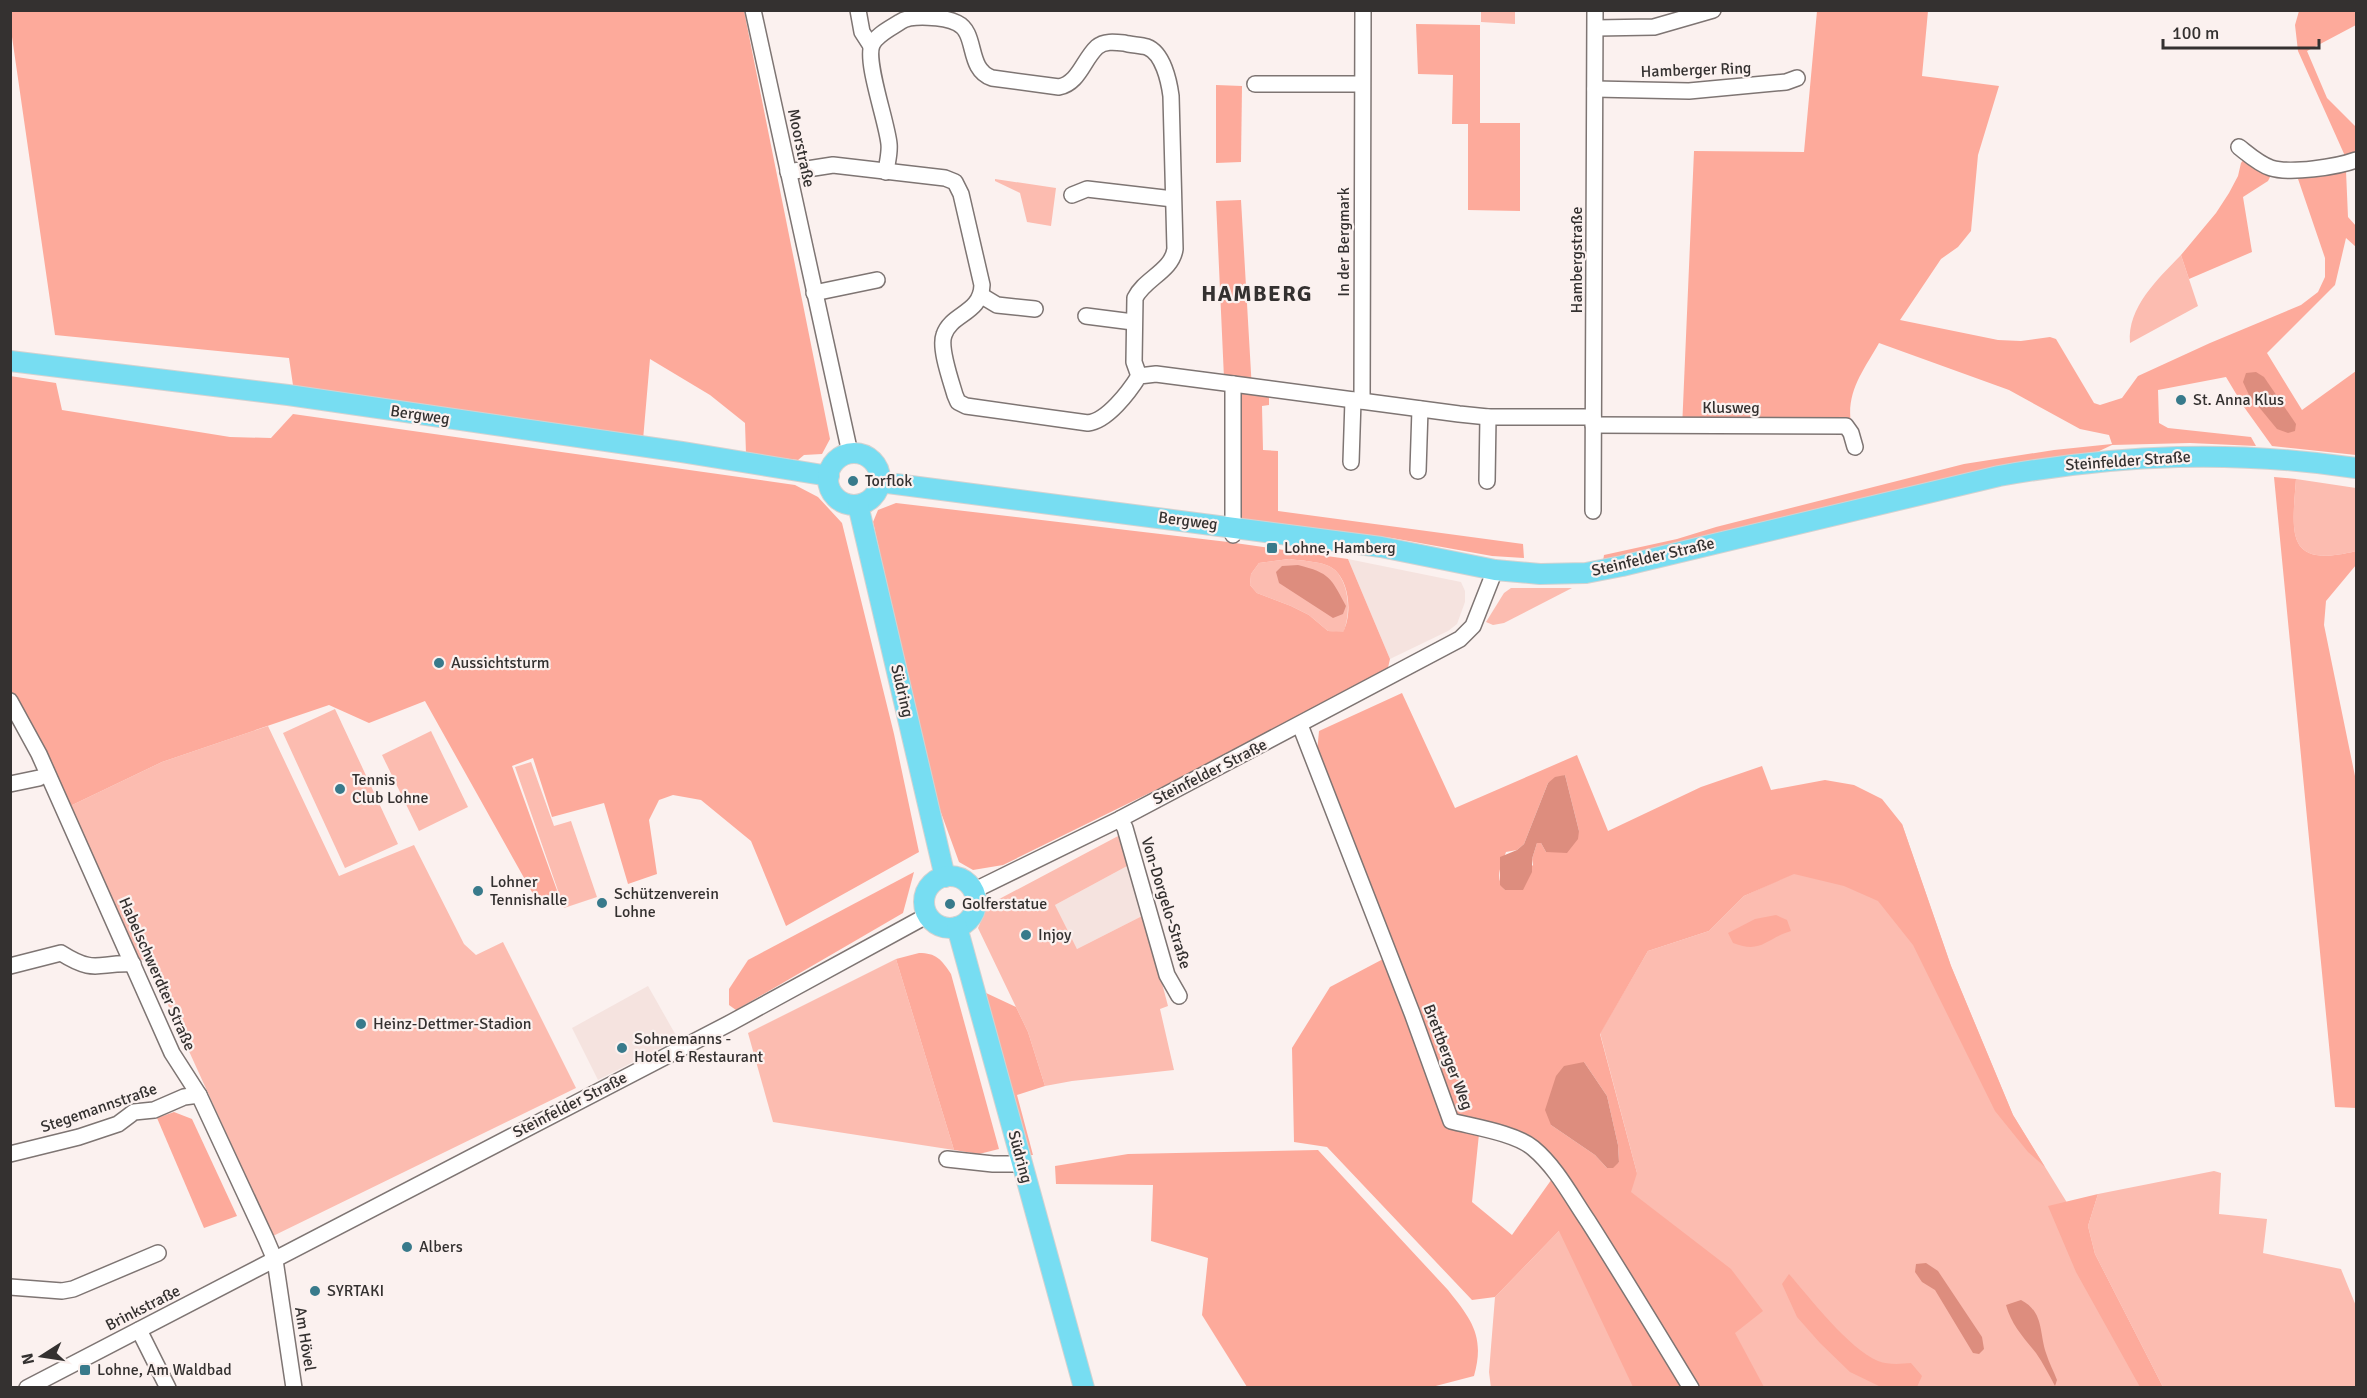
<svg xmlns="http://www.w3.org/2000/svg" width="2367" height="1398" viewBox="0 0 2367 1398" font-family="Signika,sans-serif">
<rect width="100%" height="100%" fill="#fbf1ef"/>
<g fill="#f5e3df">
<path d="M 1348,559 L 1461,582 L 1465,591 L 1465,602 L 1457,624 L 1448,631 L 1390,659 Z"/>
<path d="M 1129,865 L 1144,915 L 1077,949 L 1055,905 Z"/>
<path d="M 648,986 L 678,1039 L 598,1080 L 572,1028 Z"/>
</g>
<g fill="#fcbcb0">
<path d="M 1481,11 L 1515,11 L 1515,24 L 1481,22 Z"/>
<path d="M 995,179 L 1056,188 L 1051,226 L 1027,222 L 1020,193 L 995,181 Z"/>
<path d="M 2181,255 L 2198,306 L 2130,343 C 2127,307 2158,279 2181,255 Z"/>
<path d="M 2296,479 L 2356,488 L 2356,551 C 2285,569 2292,534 2296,479 Z"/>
<path d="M 1289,559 C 1302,561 1325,561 1335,570 C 1350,585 1351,615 1343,633 L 1328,631 L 1309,615 L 1291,606 L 1257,593 L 1250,585 L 1251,574 L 1259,563 Z"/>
<path d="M 1511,588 L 1572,588 L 1504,623 L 1493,625 L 1486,622 L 1504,593 Z"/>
<path d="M 335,709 L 398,844 L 345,868 L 283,733 Z"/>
<path d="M 268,726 L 339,876 L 414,845 L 464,944 L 476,955 L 503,942 L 576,1088 L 273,1236 L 148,961 L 139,959 L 68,807 L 162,762 Z"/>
<path d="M 431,731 L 468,807 L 419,831 L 382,755 Z"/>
<path d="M 531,762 L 554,826 L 571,821 L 597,897 L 564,908 L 515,767 Z"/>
<path d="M 1902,824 L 1951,966 L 2013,1115 L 2066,1201 L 2160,1387 L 1491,1388 L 1489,1372 L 1495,1297 L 1559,1231 L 1637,1173 L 1600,1033 L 1648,951 L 1709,931 L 1744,896 Z"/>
<path d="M 1120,835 L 1129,865 L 1055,905 L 1077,949 L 1144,915 L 1168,1006 L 1160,1009 L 1174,1070 L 1072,1081 L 1045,1086 L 1028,1032 L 978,928 L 988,905 Z"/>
<path d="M 896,959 L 954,1150 L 773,1122 L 748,1033 Z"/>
<path d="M 2214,1171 L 2221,1173 L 2219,1214 L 2267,1219 L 2263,1253 L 2341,1269 L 2356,1306 L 2356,1387 L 2163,1387 L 2095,1254 L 2088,1226 L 2098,1194 Z"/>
</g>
<g fill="#fdaa9b" fill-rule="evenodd">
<path d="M 10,11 L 744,11 L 830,439 L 822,454 L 804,455 L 798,460 L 746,454 L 745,423 L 710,395 L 650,359 L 643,440 L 294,392 L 289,358 L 55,335 L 11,30 Z"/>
<path d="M 1817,11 L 1928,11 L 1922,76 L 1999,86 L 1978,155 L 1971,231 L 1958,247 L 1941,259 L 1900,320 L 1998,340 L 2021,341 L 2050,337 L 2056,339 L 2094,403 L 2100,405 L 2122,398 L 2138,376 L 2210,343 L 2301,305 L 2318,292 L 2325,277 L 2325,258 L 2296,173 L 2345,156 L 2298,51 L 2295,25 L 2299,11 L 2356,11 L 2356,25 L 2307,51 L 2327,98 L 2356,127 L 2356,167 L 2346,171 L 2348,217 L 2356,226 L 2356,247 L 2346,238 L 2335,285 L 2267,353 L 2302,410 L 2356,371 L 2356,455 L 2272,446 L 2244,407 L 2226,377 L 2158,390 L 2159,423 L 2168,428 L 2251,437 L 2256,446 L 2190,443 L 2112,445 L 2095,453 L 1603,561 L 1604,555 L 1677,539 L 1716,527 L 1964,464 L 2054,450 L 2112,444 L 2109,435 L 2080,429 L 2009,390 L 1879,343 C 1864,370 1846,391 1851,424 L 1682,429 L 1694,151 L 1804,152 Z"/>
<path d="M 1416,24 L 1480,25 L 1480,123 L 1520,123 L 1520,211 L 1468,210 L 1468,124 L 1452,124 L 1453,75 L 1418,74 Z"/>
<path d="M 1216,85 L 1242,86 L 1241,162 L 1216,163 Z"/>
<path d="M 2244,159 L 2272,173 L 2268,181 L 2243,197 L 2252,252 L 2189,279 L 2181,255 L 2216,213 L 2229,193 L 2238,176 L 2241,163 Z"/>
<path d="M 1241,200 L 1252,390 L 1269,392 L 1269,405 L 1262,406 L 1263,450 L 1278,451 L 1278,511 L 1523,544 L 1524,558 L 1492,556 L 1392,538 L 1239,522 L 1237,382 L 1224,378 L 1216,201 Z"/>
<path d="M 10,376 L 56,383 L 62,410 L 230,437 L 271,438 L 293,414 L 795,485 L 818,497 L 842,523 L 894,734 L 919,852 L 786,926 L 751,841 L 701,800 L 673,795 L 659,800 L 649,820 L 657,874 L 628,884 L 604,803 L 552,817 L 533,758 L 512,766 L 558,893 L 537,901 L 425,701 L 369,723 L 329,705 L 162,762 L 68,807 L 36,738 L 11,693 Z"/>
<path d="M 2274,477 L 2296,479 C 2292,534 2285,569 2356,551 L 2356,565 L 2326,601 L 2324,625 L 2356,781 L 2356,1108 L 2335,1107 Z"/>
<path d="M 896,503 L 1228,542 L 1348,559 L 1390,659 L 1387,672 L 1288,725 L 1003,865 L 973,870 L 959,862 L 932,788 L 873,522 L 878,510 ZM 1289,559 C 1302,561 1325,561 1335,570 C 1350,584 1352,615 1343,632 L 1328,631 L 1309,615 L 1291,606 L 1257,593 L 1250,585 L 1251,574 L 1259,563 Z"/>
<path d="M 1402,693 L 1455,808 L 1577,755 L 1608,831 L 1701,787 L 1762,766 L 1771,790 L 1825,780 L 1854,785 L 1882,799 L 1902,824 L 1951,966 L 2013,1115 L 2045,1167 L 2028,1152 L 1995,1111 L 1913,945 L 1878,901 L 1844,886 L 1794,874 L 1744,896 L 1709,931 L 1648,951 L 1600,1034 L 1637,1173 L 1631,1192 L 1731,1269 L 1763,1311 L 1735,1333 L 1764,1387 L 1696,1387 L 1535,1143 L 1454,1117 L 1317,752 L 1319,731 ZM 1565,775 L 1579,831 L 1546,852 L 1541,843 L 1537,843 L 1532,859 L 1533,865 L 1505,890 C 1494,878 1501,866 1506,852 L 1517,850 L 1524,844 L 1548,783 ZM 1584,1062 L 1607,1096 L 1618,1145 L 1619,1162 L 1607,1168 L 1595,1155 L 1551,1125 Z"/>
<path d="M 914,872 L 903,913 L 736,1010 L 729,1005 L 729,989 L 748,960 Z"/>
<path d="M 1776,915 L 1787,920 L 1791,931 C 1765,939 1762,954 1733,943 L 1728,933 L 1755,919 Z"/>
<path d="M 919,953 C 936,953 941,959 951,974 L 999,1149 L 979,1154 L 954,1150 L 896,959 Z"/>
<path d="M 1385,958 L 1449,1126 L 1479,1134 L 1472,1202 L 1512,1235 L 1554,1176 L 1686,1387 L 1633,1387 L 1559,1231 L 1495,1297 L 1472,1300 L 1327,1147 L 1294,1142 L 1292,1048 L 1330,987 Z"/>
<path d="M 984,992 L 1016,1007 L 1028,1032 L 1045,1086 L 1017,1095 L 1033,1155 L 1027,1155 Z"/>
<path d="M 174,1112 L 192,1119 L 237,1216 L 204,1228 L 157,1118 Z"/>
<path d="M 1318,1150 L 1448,1290 C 1472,1320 1485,1337 1474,1376 L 1428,1388 L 1247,1387 L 1202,1315 L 1208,1258 L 1151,1241 L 1153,1185 L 1056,1184 L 1055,1166 L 1128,1154 Z"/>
<path d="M 2098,1194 L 2088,1226 L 2095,1254 L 2163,1387 L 2140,1387 L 2076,1272 L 2048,1206 Z"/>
<path d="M 1789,1274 C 1810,1298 1849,1349 1878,1361 C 1889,1365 1900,1364 1911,1363 L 1922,1376 L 1917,1387 L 1881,1387 L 1850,1372 L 1820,1343 L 1797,1317 L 1782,1284 Z"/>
</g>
<g fill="#dd8d7e">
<path d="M 2256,372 L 2264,377 L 2296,424 L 2295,431 L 2288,433 L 2277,429 L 2249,395 L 2243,382 L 2246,373 Z"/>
<path d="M 1298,565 C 1330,573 1331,578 1346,606 L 1343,614 L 1333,618 L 1279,583 L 1276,572 L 1282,566 Z"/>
<path d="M 1565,775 L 1579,831 L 1578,839 L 1567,853 L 1546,852 L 1541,843 L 1537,843 L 1532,859 L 1532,872 L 1523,890 L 1505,890 L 1500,885 L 1500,857 L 1517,850 L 1524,844 L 1548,783 L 1555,777 Z"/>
<path d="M 1584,1062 L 1607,1096 L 1618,1145 L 1619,1162 L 1613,1168 L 1607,1168 L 1595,1155 L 1551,1125 L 1545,1110 L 1556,1076 L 1564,1066 Z"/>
<path d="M 1926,1263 L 1938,1271 L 1982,1337 L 1984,1349 L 1979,1354 L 1973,1353 L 1935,1290 L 1922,1282 L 1915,1272 L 1916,1264 Z"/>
<path d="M 2021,1300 C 2044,1312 2039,1332 2046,1353 C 2049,1363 2054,1372 2057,1380 L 2055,1386 C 2049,1375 2043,1363 2036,1353 C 2023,1337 2011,1324 2006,1305 Z"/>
</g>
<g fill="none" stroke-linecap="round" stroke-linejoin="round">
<defs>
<g id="minor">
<path d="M 753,10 L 850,453"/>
<path d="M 858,10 L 862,32 L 871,46"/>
<path d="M 1596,28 L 1654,27 L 1713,10"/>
<path d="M 1255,84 L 1362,84"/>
<path d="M 1595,89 L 1689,91 L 1786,82 L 1797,78"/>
<path d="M 2239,147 C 2248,154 2259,164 2271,168 C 2290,174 2337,167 2356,160"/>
<path d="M 788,172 L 833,165 L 945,178 L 955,182 L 961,194 L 982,285 C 981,314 951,313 944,335 C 939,348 951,381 955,395 L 958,402 L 966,406 L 1088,423 C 1107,421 1129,392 1139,376 L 1156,374 L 1233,384 L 1233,535"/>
<path d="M 886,172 C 887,163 890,153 889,144 C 887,122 865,62 872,45 C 876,35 891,28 900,22 C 911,14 945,17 957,23 C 978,33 966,69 992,78 L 1059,87 C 1079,83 1083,60 1097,47 C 1104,41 1114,42 1124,43 C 1131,45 1140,45 1147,47 C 1163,53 1169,81 1171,96 L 1175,249 C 1172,271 1144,279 1135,298 L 1134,362 L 1139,376"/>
<path d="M 1072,195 L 1087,189 L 1173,199"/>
<path d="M 814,293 L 877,280"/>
<path d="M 982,296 L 997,305 L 1035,309"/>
<path d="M 1086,316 L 1133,322"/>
<path d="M 1233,384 L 1459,414 L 1488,417 L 1593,417"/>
<path d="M 1362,401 L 1363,10"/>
<path d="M 1593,425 L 1846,426 L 1851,433 L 1855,447"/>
<path d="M 1351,462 L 1353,400"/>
<path d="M 1418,471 L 1420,409"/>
<path d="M 1487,481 L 1488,417"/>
<path d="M 1593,511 L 1595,10"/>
<path d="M 10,701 L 39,754 L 172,1053 L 199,1095 L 266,1239 L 275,1260 L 294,1388"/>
<path d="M 1300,725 L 1412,1013 L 1451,1121 C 1474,1127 1515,1133 1533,1148 C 1556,1167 1571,1196 1588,1221 C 1623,1276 1657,1332 1691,1388"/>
<path d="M 10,784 L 39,778"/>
<path d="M 1120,819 L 1125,828 L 1167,975 L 1179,996"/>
<path d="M 973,891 L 1120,819 L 1460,639 L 1473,626 L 1495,570"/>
<path d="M 10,966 L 61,953 C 96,975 97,962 133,964"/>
<path d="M 10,1154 L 79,1137 L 118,1124 L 134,1112 L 154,1110 L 184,1097 L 199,1095"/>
<path d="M 947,1159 L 993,1164 L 1022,1164"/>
<path d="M 10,1287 L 62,1291 L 73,1289 L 158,1253"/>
<path d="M 139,1330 L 168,1388"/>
<path d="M 27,1388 L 732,1022 L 928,915"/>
</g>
<g id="major">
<path d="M 10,361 L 288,395 L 682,452 L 829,476"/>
<circle cx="854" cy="479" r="26"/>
<path d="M 880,482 L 1381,547 L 1495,570 L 1540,574 L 1586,573 L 1622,566 L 1999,476 C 2122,454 2233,450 2356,468"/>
<path d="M 858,505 L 945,877"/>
<circle cx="950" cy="902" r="26"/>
<path d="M 957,927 L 1084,1388"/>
</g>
</defs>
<use href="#minor" stroke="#7e7573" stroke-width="18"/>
<use href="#major" stroke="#d2d2d1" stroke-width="22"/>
<use href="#minor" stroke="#fff" stroke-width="15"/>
<use href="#major" stroke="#77ddf2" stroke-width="20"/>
</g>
<g fill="#387a8b" stroke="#fbf1ef" stroke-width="2">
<circle cx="2181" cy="400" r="6"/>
<circle cx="853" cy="481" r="6"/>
<rect x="1266" y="542" width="12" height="12" rx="3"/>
<circle cx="439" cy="663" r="6"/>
<circle cx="340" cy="789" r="6"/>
<circle cx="478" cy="891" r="6"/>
<circle cx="602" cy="903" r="6"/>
<circle cx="950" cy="904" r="6"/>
<circle cx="1026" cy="935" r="6"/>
<circle cx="361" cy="1024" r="6"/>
<circle cx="622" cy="1048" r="6"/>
<circle cx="407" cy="1247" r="6"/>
<circle cx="315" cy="1291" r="6"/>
<rect x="79" y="1364" width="12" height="12" rx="3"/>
</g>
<g text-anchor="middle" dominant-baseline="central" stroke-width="4.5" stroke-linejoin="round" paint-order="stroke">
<g font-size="16" fill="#343130" stroke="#fbf1ef">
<text transform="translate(1696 70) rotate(-2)">Hamberger Ring</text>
<text transform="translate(801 148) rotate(78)">Moorstraße</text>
<text transform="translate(1344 242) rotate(-90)">In der Bergmark</text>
<text transform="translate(1577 260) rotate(-90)">Hambergstraße</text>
<text x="1731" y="408">Klusweg</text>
<text transform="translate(420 415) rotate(8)">Bergweg</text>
<text transform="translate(2128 461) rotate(-4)">Steinfelder Straße</text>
<text transform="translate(1188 521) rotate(7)">Bergweg</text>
<text transform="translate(1653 557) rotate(-13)">Steinfelder Straße</text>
<text transform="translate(902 691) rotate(77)">Südring</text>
<text transform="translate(1210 772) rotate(-27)">Steinfelder Straße</text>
<text transform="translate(1166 903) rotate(73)">Von-Dorgelo-Straße</text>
<text transform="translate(157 974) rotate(66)">Habelschwerdter Straße</text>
<text transform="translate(1448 1057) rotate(69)">Brettberger Weg</text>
<text transform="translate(570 1105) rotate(-27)">Steinfelder Straße</text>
<text transform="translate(99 1108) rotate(-19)">Stegemannstraße</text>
<text transform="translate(1020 1157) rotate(75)">Südring</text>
<text transform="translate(143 1308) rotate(-27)">Brinkstraße</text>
<text transform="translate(305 1339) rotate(81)">Am Hövel</text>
</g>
<g font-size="16" fill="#343130" stroke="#fbf1ef" text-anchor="start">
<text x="2193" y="400">St. Anna Klus</text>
<text x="865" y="481">Torflok</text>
<text x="1284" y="548">Lohne, Hamberg</text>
<text x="451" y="663">Aussichtsturm</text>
<text x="352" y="780">Tennis<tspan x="352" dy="18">Club Lohne</tspan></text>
<text x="490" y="882">Lohner<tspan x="490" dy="18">Tennishalle</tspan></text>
<text x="614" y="894">Schützenverein<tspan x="614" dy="18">Lohne</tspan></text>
<text x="962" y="904">Golferstatue</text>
<text x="1038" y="935">Injoy</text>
<text x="373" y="1024">Heinz-Dettmer-Stadion</text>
<text x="634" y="1039">Sohnemanns -<tspan x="634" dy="18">Hotel &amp; Restaurant</tspan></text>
<text x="419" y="1247">Albers</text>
<text x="327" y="1291">SYRTAKI</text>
<text x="97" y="1370">Lohne, Am Waldbad</text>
</g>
<g font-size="22" font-weight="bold" letter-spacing="1.5" fill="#343130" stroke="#fbf1ef">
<text x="1257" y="293">HAMBERG</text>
</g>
</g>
<rect width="2367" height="1398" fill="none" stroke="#343130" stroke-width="24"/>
<g transform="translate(42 1356) rotate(258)" stroke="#fbf1ef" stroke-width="4.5" paint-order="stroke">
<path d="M0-4.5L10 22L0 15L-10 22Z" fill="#343130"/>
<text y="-9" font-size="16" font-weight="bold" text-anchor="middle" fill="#343130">N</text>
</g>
<path d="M2163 39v9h156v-9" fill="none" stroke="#343130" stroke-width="3"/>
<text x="2172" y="39" font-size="18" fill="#343130" stroke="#fbf1ef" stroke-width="4.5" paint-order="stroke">100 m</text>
</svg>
